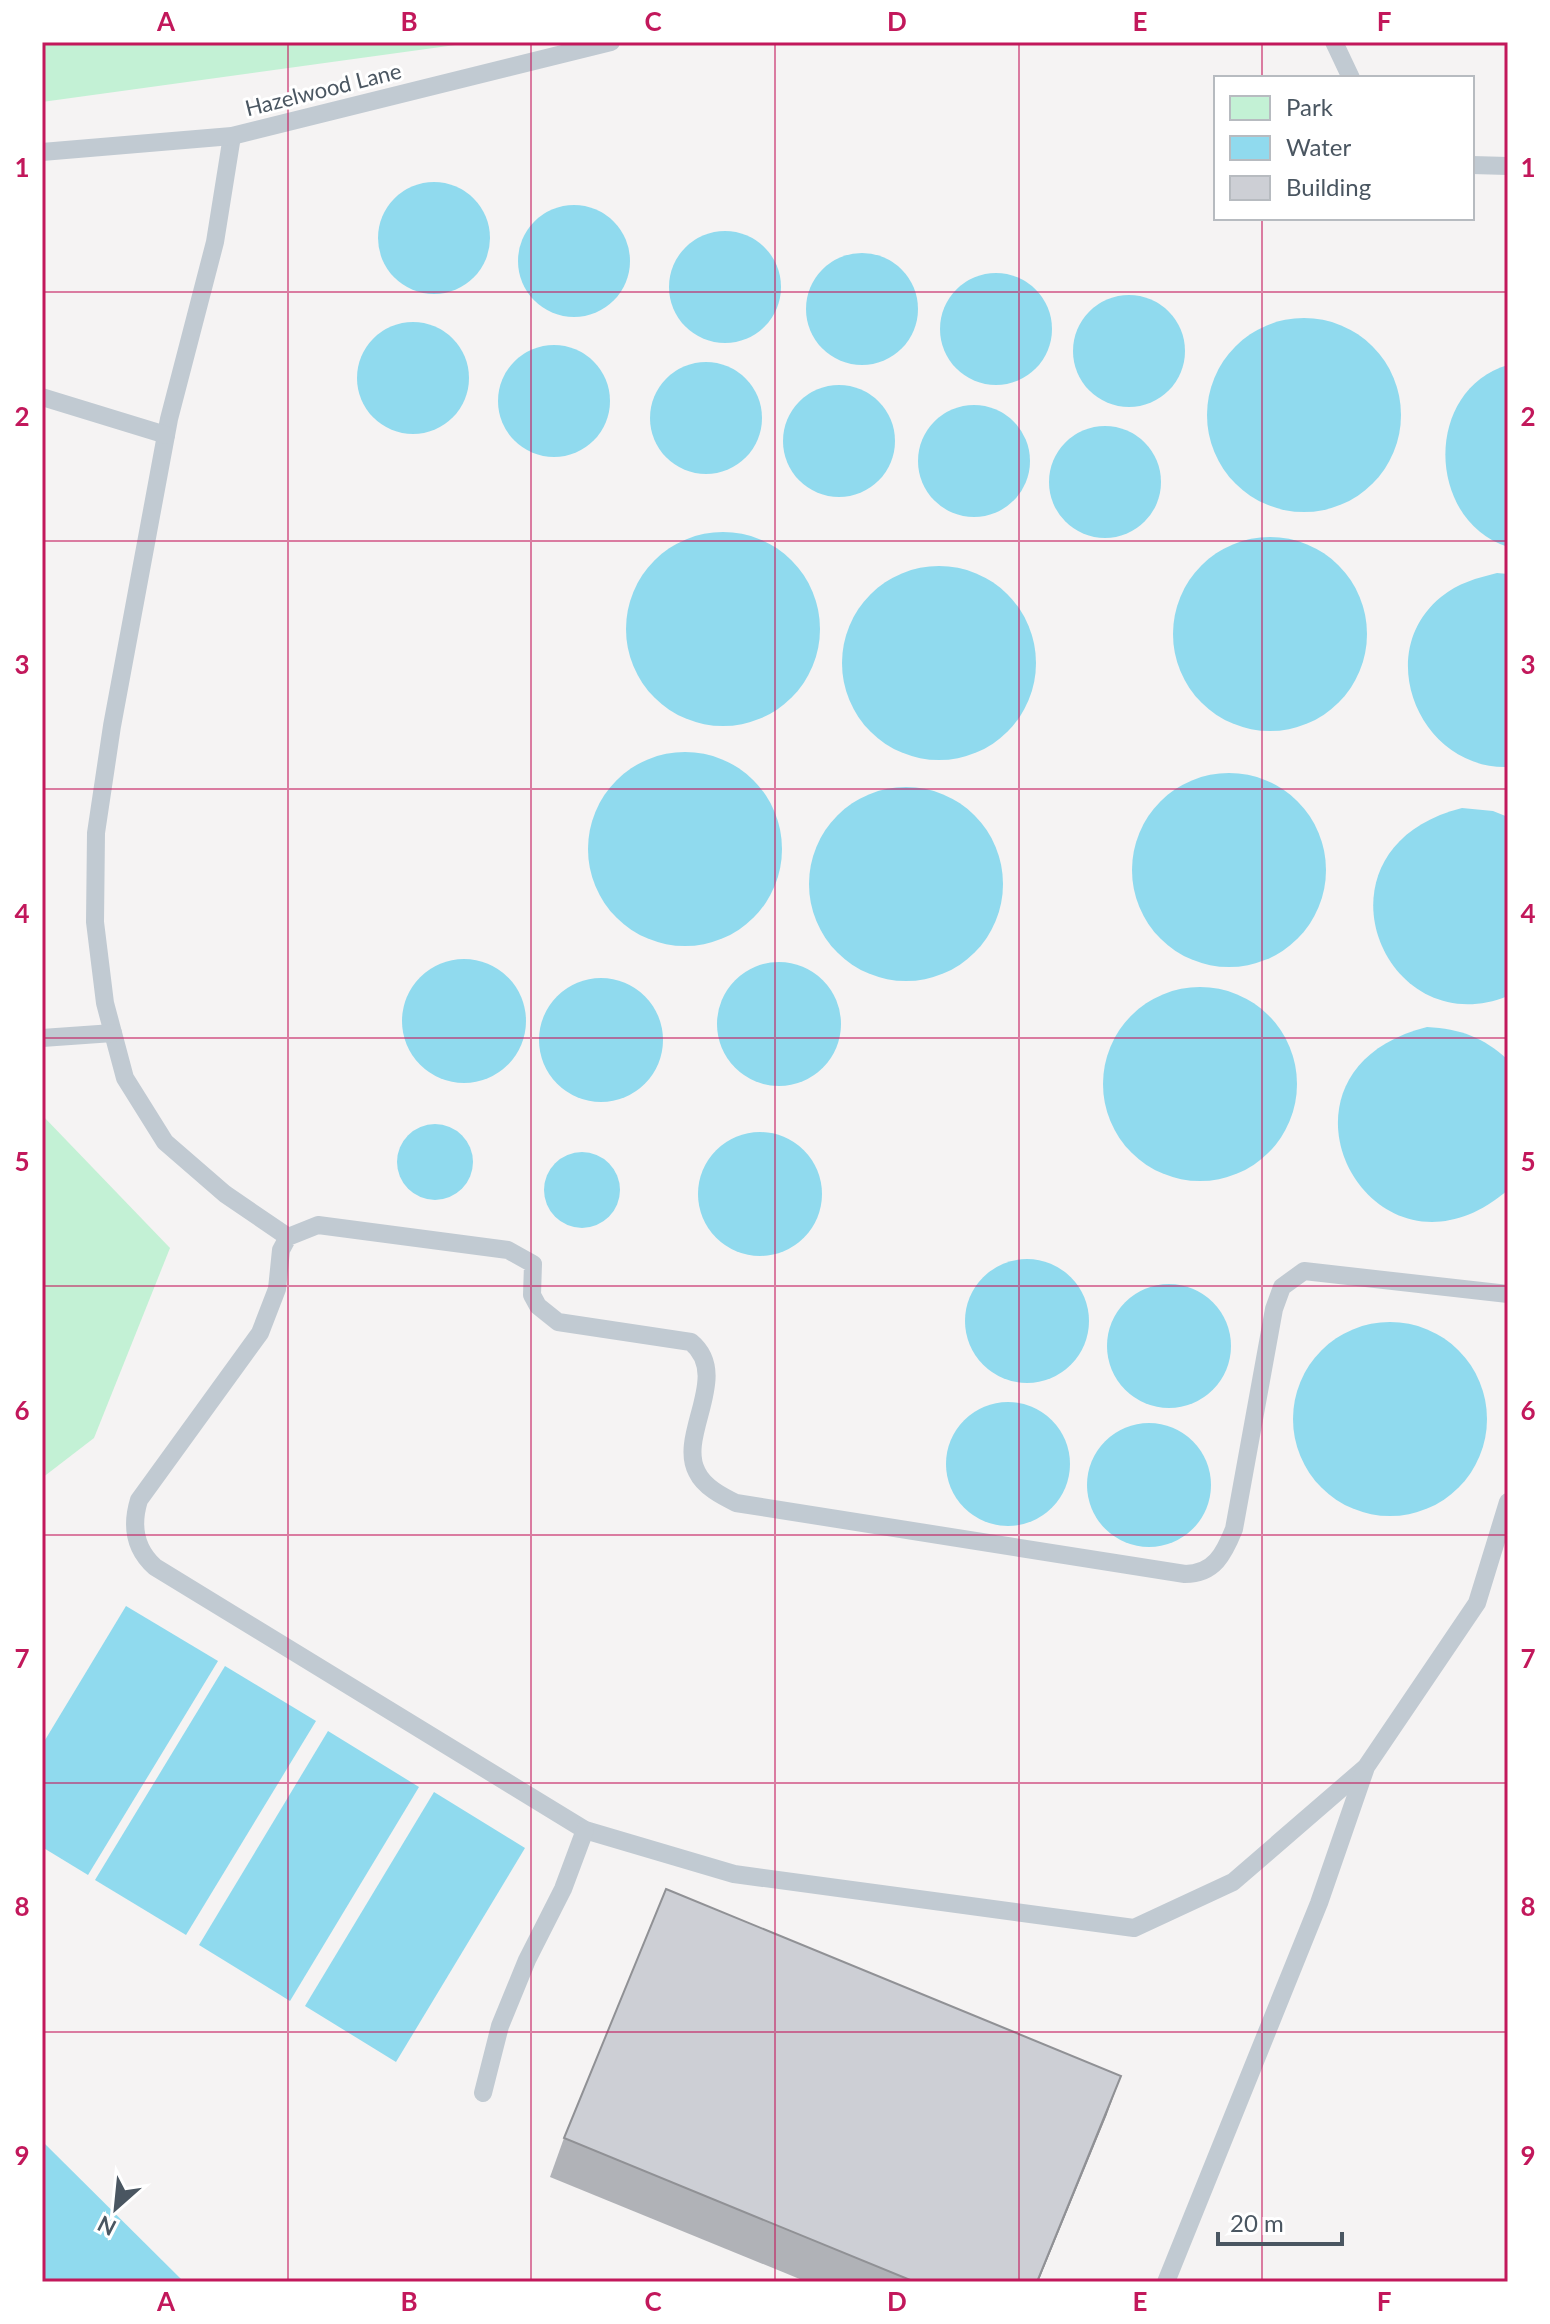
<svg xmlns="http://www.w3.org/2000/svg" width="1550" height="2324" viewBox="0 0 1550 2324" font-family="Lato,sans-serif">
<rect width="100%" height="100%" fill="#f5f3f3"/>
<g fill="#c3f1d5">
<path d="M 42,42 L 477,42 L 42,102 Z"/>
<path d="M 42,1115 L 170,1248 L 94,1438 L 42,1478 Z"/>
</g>
<g fill="#90daee">
<circle cx="434" cy="238" r="56"/>
<circle cx="574" cy="261" r="56"/>
<circle cx="725" cy="287" r="56"/>
<circle cx="862" cy="309" r="56"/>
<circle cx="996" cy="329" r="56"/>
<circle cx="1129" cy="351" r="56"/>
<circle cx="1304" cy="415" r="97"/>
<circle cx="413" cy="378" r="56"/>
<circle cx="554" cy="401" r="56"/>
<circle cx="706" cy="418" r="56"/>
<path d="M 1508,365 L 1508,547 C 1426,521 1423,390 1508,365 Z"/>
<circle cx="839" cy="441" r="56"/>
<circle cx="974" cy="461" r="56"/>
<circle cx="1105" cy="482" r="56"/>
<circle cx="723" cy="629" r="97"/>
<circle cx="1270" cy="634" r="97"/>
<circle cx="939" cy="663" r="97"/>
<path d="M 1497,573 L 1508,574 L 1508,767 C 1421,770 1371,654 1441,597 C 1458,583 1477,578 1497,573 Z"/>
<circle cx="685" cy="849" r="97"/>
<circle cx="1229" cy="870" r="97"/>
<circle cx="906" cy="884" r="97"/>
<path d="M 1462,808 L 1493,811 L 1508,817 L 1508,996 C 1382,1047 1303,848 1462,808 Z"/>
<circle cx="464" cy="1021" r="62"/>
<circle cx="779" cy="1024" r="62"/>
<circle cx="601" cy="1040" r="62"/>
<circle cx="1200" cy="1084" r="97"/>
<path d="M 1427,1027 C 1461,1029 1483,1037 1508,1060 L 1508,1190 C 1372,1306 1248,1072 1427,1027 Z"/>
<circle cx="435" cy="1162" r="38"/>
<circle cx="760" cy="1194" r="62"/>
<circle cx="582" cy="1190" r="38"/>
<circle cx="1027" cy="1321" r="62"/>
<circle cx="1169" cy="1346" r="62"/>
<circle cx="1390" cy="1419" r="97"/>
<circle cx="1008" cy="1464" r="62"/>
<circle cx="1149" cy="1485" r="62"/>
<path d="M 126,1606 L 218,1661 L 88,1875 L 42,1847 L 42,1745 Z"/>
<path d="M 225,1666 L 316,1721 L 186,1935 L 95,1880 Z"/>
<path d="M 328,1731 L 419,1787 L 290,2001 L 199,1945 Z"/>
<path d="M 434,1792 L 525,1848 L 396,2062 L 305,2006 Z"/>
<path d="M 42,2141 L 184,2282 L 42,2282 Z"/>
</g>
<g fill="none" stroke-linecap="round" stroke-linejoin="round">
<g stroke="#c1cad2" stroke-width="18">
<path d="M 1334,42 L 1351,78"/>
<path d="M 232,136 L 215,242 L 169,419 L 112,726 L 96,833 L 95,922 L 105,1003 L 125,1078 L 165,1142 L 225,1194 L 288,1237"/>
<path d="M 42,152 L 232,136 L 611,42"/>
<path d="M 1472,165 L 1508,166"/>
<path d="M 42,397 L 166,435"/>
<path d="M 42,1038 L 113,1033"/>
<path d="M 1508,1294 L 1304,1271 L 1282,1287 L 1274,1309 L 1234,1529 C 1224,1554 1214,1574 1185,1574 L 736,1503 C 722,1496 704,1487 697,1472 C 677,1435 732,1376 691,1342 L 558,1322 L 538,1306 L 532,1295 L 533,1264 L 508,1250 L 318,1225 L 288,1237 L 281,1250 L 277,1289 L 260,1333 L 139,1500 C 131,1526 135,1549 155,1567 L 585,1830 L 734,1874 L 1134,1928 L 1233,1882 L 1366,1767 L 1477,1603 L 1508,1502"/>
<path d="M 483,2093 L 500,2026 L 527,1960 L 563,1889 L 585,1830"/>
<path d="M 1166,2282 L 1319,1903 L 1365,1770"/>
</g>
</g>
<path fill="#b0b2b7" d="M 1107,2114 L 1038,2282 L 807,2282 L 550,2177 L 564,2138 Z"/>
<path fill="#909195" d="M 1121,2076 L 1107,2114 L 1038,2282 L 1037,2282 Z"/>
<path fill="#cdcfd5" stroke="#909195" stroke-width="2" d="M 666,1889 L 1121,2076 L 1037,2282 L 915,2282 L 564,2138 Z"/>
<path fill="none" stroke="#c2185b" stroke-width="2" stroke-opacity="0.55" d="M 288,42 L 288,2282M 531,42 L 531,2282M 775,42 L 775,2282M 1019,42 L 1019,2282M 1262,42 L 1262,78M 1262,218 L 1262,2282M 42,292 L 1508,292M 42,541 L 1508,541M 42,789 L 1508,789M 42,1038 L 1508,1038M 42,1286 L 1508,1286M 42,1535 L 1508,1535M 42,1783 L 1508,1783M 42,2032 L 1508,2032"/>
<g text-anchor="middle" dominant-baseline="central" stroke-width="6" stroke-linejoin="round" paint-order="stroke">
<g font-size="22" fill="#4a5661" stroke="#fff">
<text transform="translate(323 89) rotate(-14)">Hazelwood Lane</text>
</g>
</g>
<rect width="1550" height="2324" fill="none" stroke="#ffffff" stroke-width="88"/>
<rect x="1214" y="76" width="260" height="144" fill="#ffffff" stroke="#b7bbc0" stroke-width="2"/>
<rect x="1230" y="96" width="40" height="24" fill="#c3f1d5" stroke="#b7bbc0" stroke-width="2"/>
<text x="1286" y="116" font-size="24" fill="#4a5661">Park</text>
<rect x="1230" y="136" width="40" height="24" fill="#90daee" stroke="#b7bbc0" stroke-width="2"/>
<text x="1286" y="156" font-size="24" fill="#4a5661">Water</text>
<rect x="1230" y="176" width="40" height="24" fill="#cdcfd5" stroke="#b7bbc0" stroke-width="2"/>
<text x="1286" y="196" font-size="24" fill="#4a5661">Building</text>
<g transform="translate(116 2208) rotate(207)" stroke="#ffffff" stroke-width="6" paint-order="stroke">
<path d="M0-6L14 30L0 20L-14 30Z" fill="#4a5661"/>
<text y="-12" font-size="22" font-weight="bold" text-anchor="middle" fill="#4a5661">N</text>
</g>
<path d="M1218 2232v12h124v-12" fill="none" stroke="#4a5661" stroke-width="4"/>
<text x="1230" y="2232" font-size="24" fill="#4a5661" stroke="#ffffff" stroke-width="6" paint-order="stroke">20 m</text>
<rect x="44" y="44" width="1462" height="2236" fill="none" stroke="#c2185b" stroke-width="3"/>
<g font-size="26" text-anchor="middle" font-weight="bold" fill="#c2185b">
<text x="166" y="31">A</text>
<text x="409" y="31">B</text>
<text x="653" y="31">C</text>
<text x="897" y="31">D</text>
<text x="1140" y="31">E</text>
<text x="1384" y="31">F</text>
<text x="22" y="177">1</text>
<text x="1528" y="177">1</text>
<text x="22" y="426">2</text>
<text x="1528" y="426">2</text>
<text x="22" y="674">3</text>
<text x="1528" y="674">3</text>
<text x="22" y="923">4</text>
<text x="1528" y="923">4</text>
<text x="22" y="1171">5</text>
<text x="1528" y="1171">5</text>
<text x="22" y="1420">6</text>
<text x="1528" y="1420">6</text>
<text x="22" y="1668">7</text>
<text x="1528" y="1668">7</text>
<text x="22" y="1916">8</text>
<text x="1528" y="1916">8</text>
<text x="22" y="2165">9</text>
<text x="1528" y="2165">9</text>
<text x="166" y="2311">A</text>
<text x="409" y="2311">B</text>
<text x="653" y="2311">C</text>
<text x="897" y="2311">D</text>
<text x="1140" y="2311">E</text>
<text x="1384" y="2311">F</text>
</g>
</svg>
